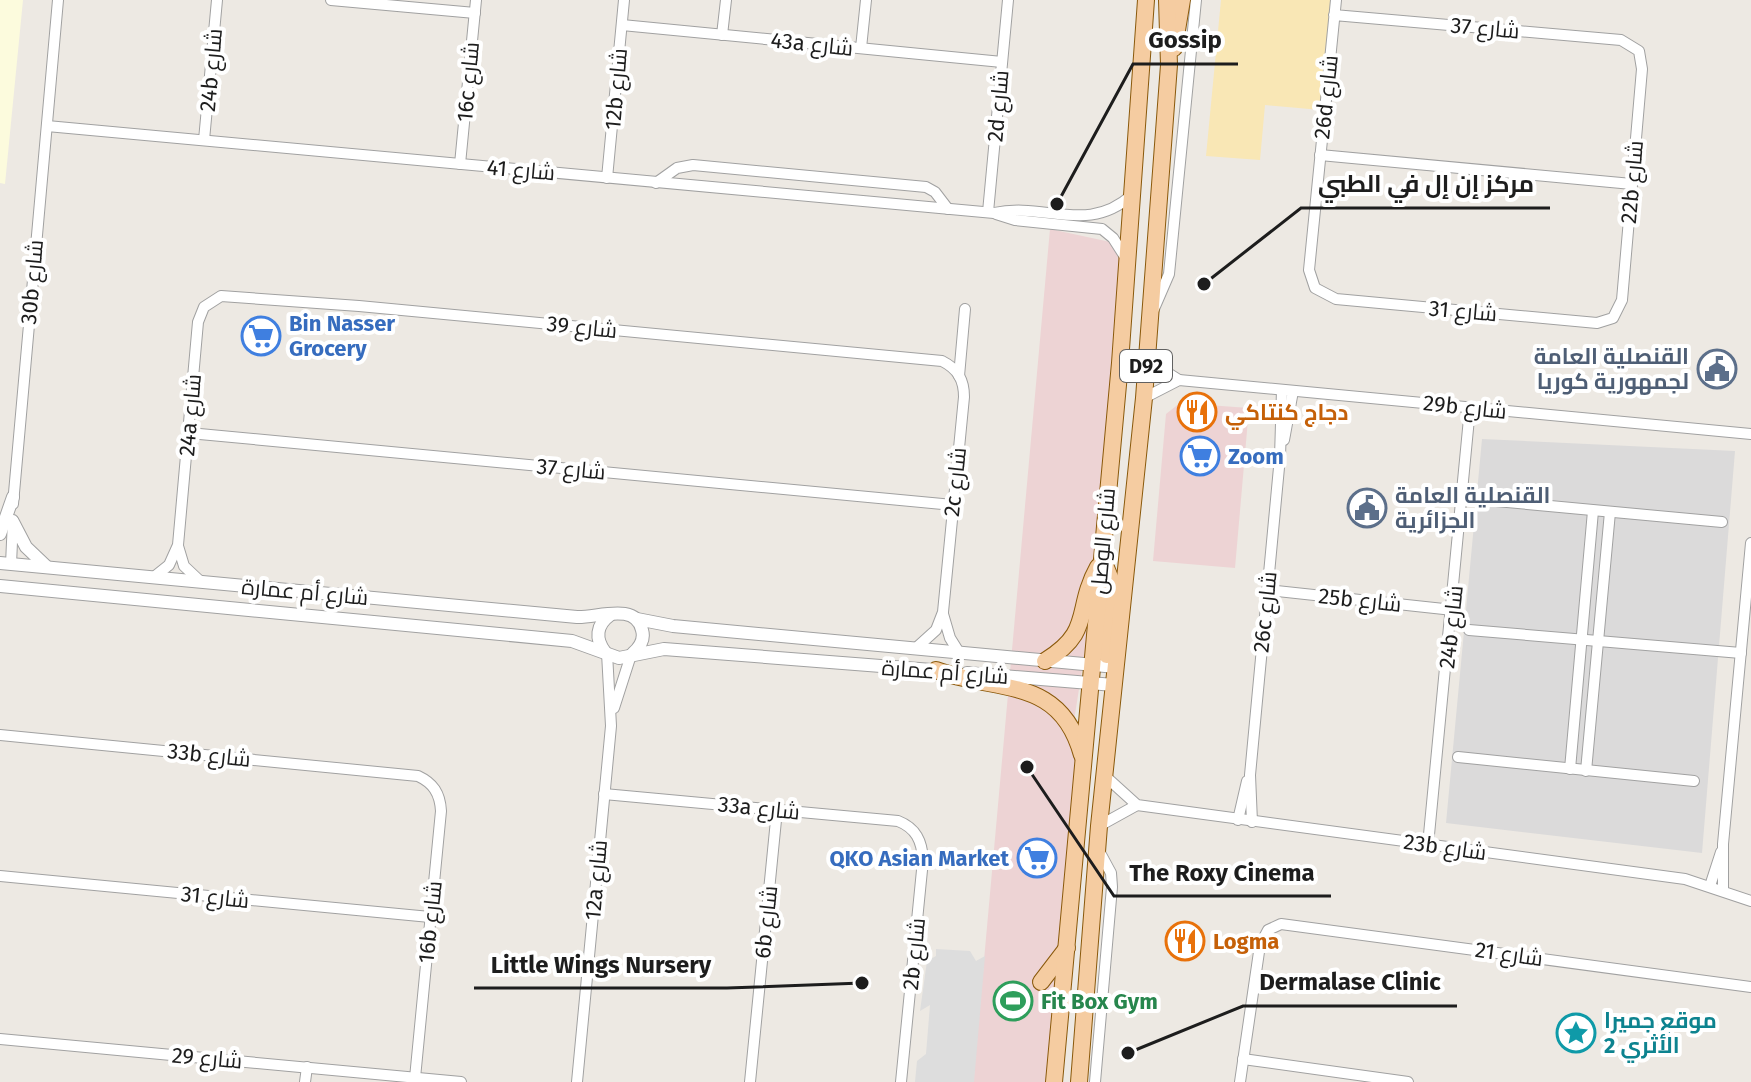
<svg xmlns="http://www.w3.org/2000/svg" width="1751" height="1082" viewBox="0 0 1751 1082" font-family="'Fira Sans',Cairo,sans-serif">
<rect width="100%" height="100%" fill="#ede9e3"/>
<path fill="#dbdada" d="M 1482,439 L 1735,451 L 1702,853 L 1446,823 Z"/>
<g fill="#edd3d4">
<path d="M 1050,229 L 1115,243 L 1130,252 L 1091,613 L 1073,727 L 1084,762 L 1056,1082 L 973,1082 Z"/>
<path d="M 1180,403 L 1249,408 L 1235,568 L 1153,561 L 1166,414 Z"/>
</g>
<path fill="#fcfbdd" d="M 0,0 L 23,0 L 5,184 L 0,183 Z"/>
<path fill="#f9e7b5" d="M 1221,0 L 1331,0 L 1321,110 L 1265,105 L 1260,160 L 1206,156 Z"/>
<path fill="#ddd" d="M 936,949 L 970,951 L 976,961 L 985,956 L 974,1082 L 915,1082 L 917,1061 L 926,1054 L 930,1005 L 920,1011 L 927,961 L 936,956 Z"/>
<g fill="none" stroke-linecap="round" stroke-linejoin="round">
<defs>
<g id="minor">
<path d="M 331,0 L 475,13"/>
<path d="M 1334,15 L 1621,40 L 1639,51 L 1642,69 L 1622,300 L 1613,318 L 1597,323 L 1336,299 L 1315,288 L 1309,270 L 1336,0"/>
<path d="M 622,25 L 1002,62"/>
<path d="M 722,35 L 726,0"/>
<path d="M 861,48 L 866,0"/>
<path d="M 47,126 L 994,213 C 1046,202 1087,235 1132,195"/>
<path d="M 204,140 L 217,0"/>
<path d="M 1320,155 L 1632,184"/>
<path d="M 460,164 L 476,0"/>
<path d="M 607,178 L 624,0"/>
<path d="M 656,183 L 677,168 L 693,165 L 926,187 L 935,192 L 948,209"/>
<path d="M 988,212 L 1008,0"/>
<path d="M 996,214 L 1015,220 L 1102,229 L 1113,238 L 1127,260"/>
<path d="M 1153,311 L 1169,274 L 1196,0"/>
<path d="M 1149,352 L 1160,368 L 1179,380"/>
<path d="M 959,376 L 965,309"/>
<path d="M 1144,398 L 1179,380 L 1751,434"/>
<path d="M 189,433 L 953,505"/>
<path d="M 1284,440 L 1293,391"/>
<path d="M 1485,500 L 1722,522"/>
<path d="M 13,504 L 58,0"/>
<path d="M 178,546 L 184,566 L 201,582"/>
<path d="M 11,564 L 13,520"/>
<path d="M 154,577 L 169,565 L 178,545 L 198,322 L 204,307 L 221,296 L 359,306 L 942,361 C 958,369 964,380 964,397 L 943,612 L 936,630 L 915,649"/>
<path d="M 1267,590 L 1453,610"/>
<path d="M 943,614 L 950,638 L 960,654"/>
<path d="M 1469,630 L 1741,653"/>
<path d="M 614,708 L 631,655"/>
<path d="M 0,735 L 418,776 C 433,783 440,793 441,811 L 415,1078"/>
<path d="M 1458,757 L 1694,781"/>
<path d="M 1570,769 L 1593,511"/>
<path d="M 1586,771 L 1610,512"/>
<path d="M 1105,776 L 1137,805 L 1685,879 L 1751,901"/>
<path d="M 604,794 L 898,821 C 916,828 922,841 923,860 L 901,1082"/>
<path d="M 1238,820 L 1247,781"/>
<path d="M 1252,822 L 1250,775 L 1280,457 L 1282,390"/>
<path d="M 1099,826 L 1137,805"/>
<path d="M 1428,845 L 1470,408"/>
<path d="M 0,876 L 430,917"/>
<path d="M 1710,886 L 1721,852"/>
<path d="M 1723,891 L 1723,844 L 1751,543"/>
<path d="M 0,1039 L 461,1082"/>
<path d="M 1243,1059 L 1408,1082"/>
<path d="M 305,1082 L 307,1067"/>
<path d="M 577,1082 L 611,726 L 607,653"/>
<path d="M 750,1082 L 777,810"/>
<path d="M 1095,1082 L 1112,887 L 1111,873 L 1098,849"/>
<path d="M 1240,1082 L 1260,945 L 1268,930 L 1281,924 L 1751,987"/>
</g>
<g id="tertiary">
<path d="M 13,522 L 26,547 L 47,567"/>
<path d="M 0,534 L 13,497"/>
<path d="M 0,563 L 577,617 C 597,618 636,602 642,630 C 645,640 640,647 633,653"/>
<path d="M 0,586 L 572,641 L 619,658 L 664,649 L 945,671"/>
<path d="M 637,619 L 673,626 L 1116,667"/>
<path d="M 605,652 C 595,639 596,625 610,615"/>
<path d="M 967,673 L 1114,685"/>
</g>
<g id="primary">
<path d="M 1174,48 L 1182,0"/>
<path d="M 1103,560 L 1113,585 L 1107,655"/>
<path d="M 1045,661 C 1094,631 1074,610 1098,567"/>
<path d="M 936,670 C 997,693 1060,675 1082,755"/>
<path d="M 1041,982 L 1067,948"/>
<path d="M 1054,1082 L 1120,363 L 1146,0"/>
<path d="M 1079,1082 L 1099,826 L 1144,398 L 1169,65 L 1167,0"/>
</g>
</defs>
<use href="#minor" stroke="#a1a1a1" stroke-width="12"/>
<use href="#tertiary" stroke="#a1a1a1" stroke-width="14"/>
<use href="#primary" stroke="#8a590b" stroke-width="18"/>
<use href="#minor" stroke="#fff" stroke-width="10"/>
<use href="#tertiary" stroke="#fff" stroke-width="12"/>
<use href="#primary" stroke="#f5cca1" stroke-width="16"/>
</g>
<defs>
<symbol id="supermarket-ring" viewBox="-11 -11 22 22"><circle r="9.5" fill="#fff" stroke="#3f7fe0" stroke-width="1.5"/><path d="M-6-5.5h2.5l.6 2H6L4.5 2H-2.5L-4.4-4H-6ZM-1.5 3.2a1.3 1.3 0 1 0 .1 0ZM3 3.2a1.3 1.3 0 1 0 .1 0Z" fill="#3f7fe0"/></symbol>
<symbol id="civic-ring" viewBox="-11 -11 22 22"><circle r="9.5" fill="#fff" stroke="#5c6f8a" stroke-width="1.5"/><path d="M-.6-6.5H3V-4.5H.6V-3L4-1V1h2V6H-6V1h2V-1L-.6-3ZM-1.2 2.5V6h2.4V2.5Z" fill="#5c6f8a"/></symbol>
<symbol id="restaurant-ring" viewBox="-11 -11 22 22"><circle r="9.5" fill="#fff" stroke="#e8710a" stroke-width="1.5"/><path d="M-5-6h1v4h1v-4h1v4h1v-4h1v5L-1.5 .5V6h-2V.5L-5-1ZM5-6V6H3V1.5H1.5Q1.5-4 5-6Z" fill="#e8710a"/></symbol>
<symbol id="stadium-ring" viewBox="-11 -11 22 22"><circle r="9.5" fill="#fff" stroke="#2e9e5b" stroke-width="1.5"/><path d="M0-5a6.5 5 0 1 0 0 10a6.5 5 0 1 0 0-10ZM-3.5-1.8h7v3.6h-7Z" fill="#2e9e5b"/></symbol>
<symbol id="sight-ring" viewBox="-11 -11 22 22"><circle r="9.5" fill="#fff" stroke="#0f9aa8" stroke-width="1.5"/><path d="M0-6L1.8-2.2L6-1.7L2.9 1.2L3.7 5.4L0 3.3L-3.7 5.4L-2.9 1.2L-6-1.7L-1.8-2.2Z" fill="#0f9aa8"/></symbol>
</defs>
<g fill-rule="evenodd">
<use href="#supermarket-ring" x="239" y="314" width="44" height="44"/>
<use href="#civic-ring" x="1695" y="347" width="44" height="44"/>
<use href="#restaurant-ring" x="1175" y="390" width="44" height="44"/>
<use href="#supermarket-ring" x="1178" y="434" width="44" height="44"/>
<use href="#civic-ring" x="1345" y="486" width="44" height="44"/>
<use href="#supermarket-ring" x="1015" y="836" width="44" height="44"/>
<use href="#restaurant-ring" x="1163" y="919" width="44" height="44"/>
<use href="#stadium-ring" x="991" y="979" width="44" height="44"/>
<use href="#sight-ring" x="1554" y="1011" width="44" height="44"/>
</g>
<g text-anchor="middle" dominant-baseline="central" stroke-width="8" stroke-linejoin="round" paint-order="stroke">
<rect fill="#fff" stroke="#616161" stroke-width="2" x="1120" y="350" width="52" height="32" rx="6"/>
<g font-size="20" font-weight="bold" fill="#1d1d1d">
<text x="1146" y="366">D92</text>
</g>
<g font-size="22" fill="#1d1d1d" stroke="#fff">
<text transform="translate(1485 28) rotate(5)">شارع 37</text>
<text transform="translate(812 44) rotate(6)">43a شارع</text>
<text transform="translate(211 70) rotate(-85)">24b شارع</text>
<text transform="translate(468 82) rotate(-85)">16c شارع</text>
<text transform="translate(616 89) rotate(-85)">12b شارع</text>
<text transform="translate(1326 97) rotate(-84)">26d شارع</text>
<text transform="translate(998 106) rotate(-85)">2d شارع</text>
<text transform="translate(521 170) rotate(5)">شارع 41</text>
<text transform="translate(1632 182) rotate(-85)">22b شارع</text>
<text transform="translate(32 282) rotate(-85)">30b شارع</text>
<text transform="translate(1463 311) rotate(5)">شارع 31</text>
<text transform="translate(582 327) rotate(6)">شارع 39</text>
<text transform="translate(1465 407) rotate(6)">29b شارع</text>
<text transform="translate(190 415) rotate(-85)">24a شارع</text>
<text transform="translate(571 469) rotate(5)">شارع 37</text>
<text transform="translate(955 482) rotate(-84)">2c شارع</text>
<text transform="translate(1103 541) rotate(-85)">شارع الوصل</text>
<text transform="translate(305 592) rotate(5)">شارع أم عمارة</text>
<text transform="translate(1360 600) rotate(6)">25b شارع</text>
<text transform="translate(1265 612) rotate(-84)">26c شارع</text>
<text transform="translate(1451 627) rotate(-84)">24b شارع</text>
<text transform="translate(945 672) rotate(4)">شارع أم عمارة</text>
<text transform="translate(209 755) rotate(6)">33b شارع</text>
<text transform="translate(759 808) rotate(6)">33a شارع</text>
<text transform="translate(1445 847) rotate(8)">23b شارع</text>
<text transform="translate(596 880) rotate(-85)">12a شارع</text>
<text transform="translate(215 897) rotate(6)">شارع 31</text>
<text transform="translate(430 922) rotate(-84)">16b شارع</text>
<text transform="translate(766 922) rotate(-84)">6b شارع</text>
<text transform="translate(914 954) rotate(-84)">2b شارع</text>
<text transform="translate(1509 954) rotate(8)">شارع 21</text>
<text transform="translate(207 1058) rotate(5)">شارع 29</text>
</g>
<g font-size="22" font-weight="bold" fill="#366cbe" stroke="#fff" text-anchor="start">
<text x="289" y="323">Bin Nasser<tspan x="289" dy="25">Grocery</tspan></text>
<text x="1228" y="456">Zoom</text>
<text x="1009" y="858" text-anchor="end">QKO Asian Market</text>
</g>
<g font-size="22" font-weight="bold" fill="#4e5e75" stroke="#fff" text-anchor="end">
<text x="1689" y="356">القنصلية العامة<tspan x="1689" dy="25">لجمهورية كوريا</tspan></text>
<text x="1395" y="495" text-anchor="start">القنصلية العامة<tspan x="1395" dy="25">الجزائرية</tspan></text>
</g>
<g font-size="22" font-weight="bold" fill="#c56008" stroke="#fff" text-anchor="start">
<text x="1225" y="412">دجاج كنتاكي</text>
<text x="1213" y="941">Logma</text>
</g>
<g font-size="22" font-weight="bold" fill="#27864d" stroke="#fff" text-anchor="start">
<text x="1041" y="1001">Fit Box Gym</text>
</g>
<g font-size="22" font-weight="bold" fill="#0d838f" stroke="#fff" text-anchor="start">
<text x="1604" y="1020">موقع جميرا<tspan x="1604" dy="25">2 الأثري</tspan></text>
</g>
</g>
<path fill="none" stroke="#1d1d1d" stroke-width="3" d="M1057 204L1133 64H1238M1204 284L1301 208H1550M1027 767L1114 896H1331M862 983L727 988H474M1128 1053L1243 1006H1457"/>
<g fill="#1d1d1d" stroke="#fff" stroke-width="3">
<circle cx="1057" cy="204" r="8"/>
<circle cx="1204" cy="284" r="8"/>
<circle cx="1027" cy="767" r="8"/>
<circle cx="862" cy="983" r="8"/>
<circle cx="1128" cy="1053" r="8"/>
</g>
<g font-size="24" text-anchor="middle" font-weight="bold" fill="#1d1d1d" stroke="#fff" stroke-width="8" stroke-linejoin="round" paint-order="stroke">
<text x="1185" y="48">Gossip</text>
<text x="1426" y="192">مركز إن إل في الطبي</text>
<text x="1222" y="881">The Roxy Cinema</text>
<text x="601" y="973">Little Wings Nursery</text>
<text x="1350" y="990">Dermalase Clinic</text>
</g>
</svg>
